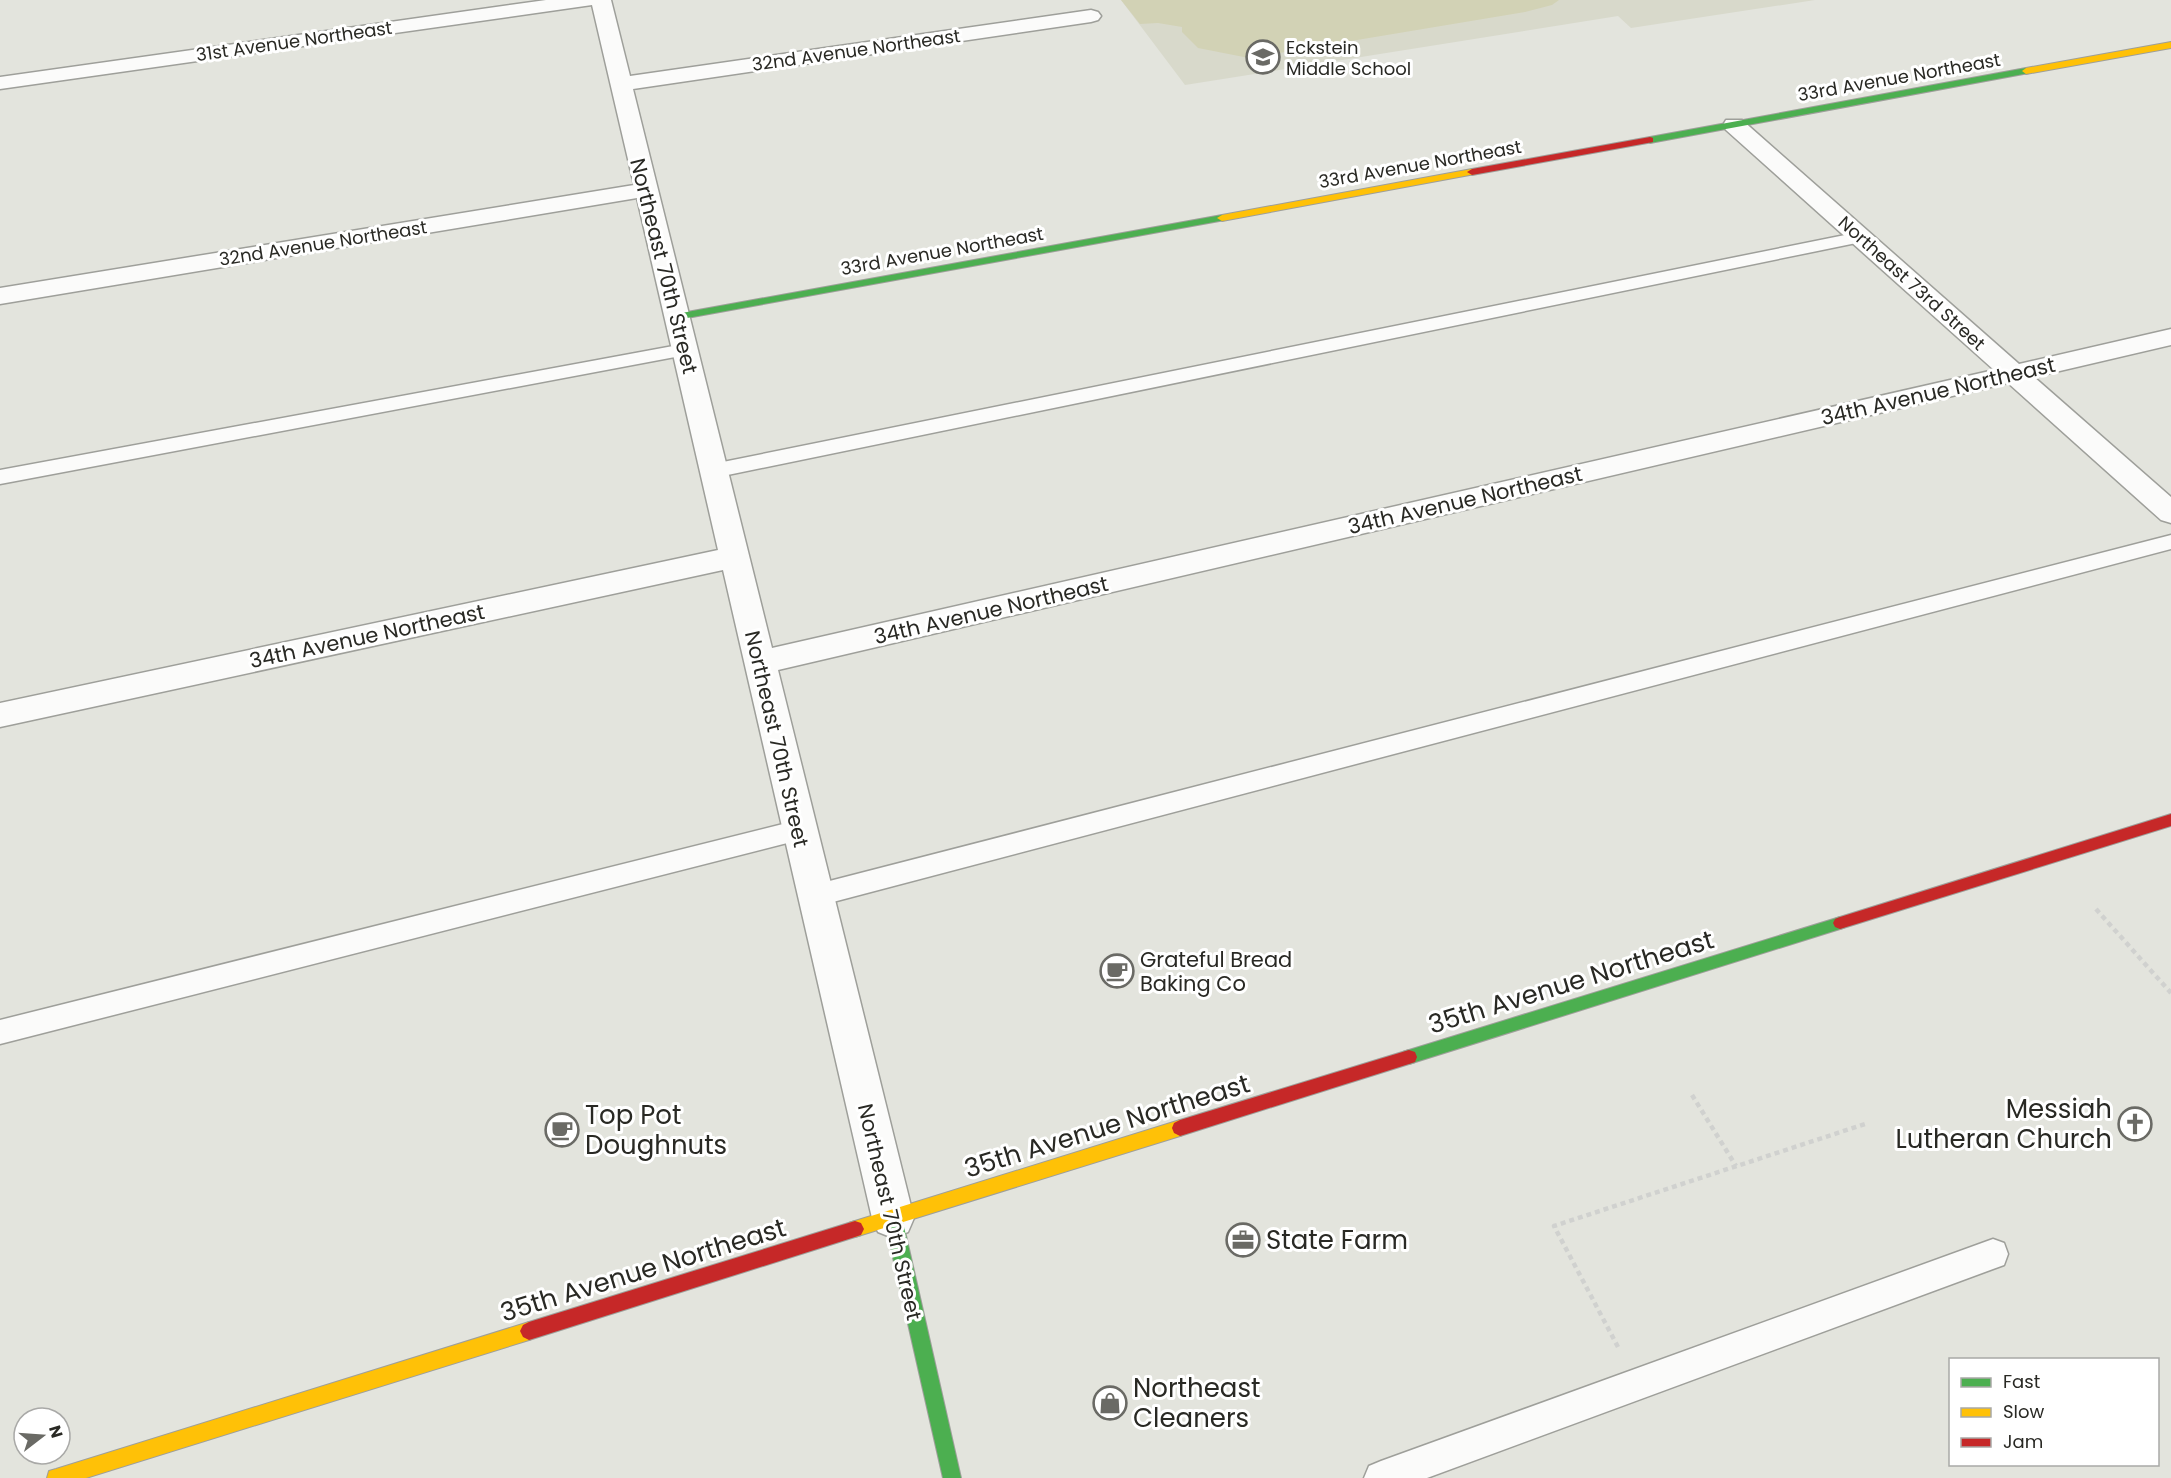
<svg xmlns="http://www.w3.org/2000/svg" width="2171" height="1478" viewBox="0 0 2171 1478" font-family="Poppins,sans-serif">
<rect width="100%" height="100%" fill="#e3e4dd"/>
<path fill="#d8d9cb" d="M 1121,0 L 1815,0 L 1631,28 L 1618,16 L 1185,85 Z"/>
<path fill="#d2d2b5" d="M 1121,0 L 1559,0 L 1552,5 L 1525,12 L 1249,58 L 1198,48 L 1182,32 L 1182,27 L 1158,23 L 1140,24 Z"/>
<g fill="none" stroke-linecap="round" stroke-linejoin="round">
<defs>
<g id="lane">
<path d="M 1860,232 L 1866,233 L 1869,237 L 1866,241 L 713,478 L 706,476 L 703,471 L 706,466 L 713,464 Z"/>
<path d="M 684,344 L 693,350 L 691,354 L 0,484 L 0,470 Z"/>
<path d="M 2171,535 L 2171,549 L 814,907 L 805,904 L 801,896 L 805,888 L 814,885 Z"/>
<path d="M 799,820 L 808,823 L 812,830 L 808,837 L 799,840 L 0,1044 L 0,1020 Z"/>
<path d="M 1993,1239 L 2004,1243 L 2008,1254 L 2004,1265 L 1993,1269 L 1427,1478 L 1364,1478 L 1369,1466 L 1381,1461 Z"/>
</g>
<path id="street" d="M 546,0 L 611,0 L 630,76 L 1091,10 L 1098,12 L 1101,16 L 1098,20 L 1091,22 L 633,89 L 772,648 L 1994,370 L 1726,130 L 1723,125 L 1726,120 L 1742,120 L 2019,364 L 2171,329 L 2171,345 L 2034,377 L 2171,497 L 2171,523 L 2161,520 L 2008,383 L 778,670 L 914,1218 L 908,1232 L 893,1238 L 878,1232 L 872,1218 L 723,570 L 0,727 L 0,703 L 718,550 L 637,198 L 0,304 L 0,288 L 634,185 L 592,5 L 0,89 L 0,77 Z"/>
<g id="fast">
<path d="M 2026,68 L 2030,71 L 2029,73 L 1650,143 L 1645,140 L 1650,137 Z"/>
<path d="M 1222,215 L 1225,216 L 1225,220 L 676,320 L 671,317 L 676,314 Z"/>
<path d="M 1840,917 L 1845,919 L 1847,923 L 1845,927 L 1840,929 L 1409,1064 L 1403,1062 L 1401,1057 L 1403,1052 L 1409,1050 Z"/>
<path d="M 893,1210 L 899,1212 L 902,1218 L 961,1478 L 943,1478 L 884,1218 L 887,1212 Z"/>
</g>
<g id="slow">
<path d="M 2171,42 L 2171,48 L 2026,74 L 2022,71 L 2026,68 Z"/>
<path d="M 1472,169 L 1475,170 L 1475,174 L 1222,221 L 1217,218 L 1222,215 Z"/>
<path d="M 1180,1120 L 1186,1123 L 1188,1128 L 1186,1133 L 1180,1136 L 855,1237 L 849,1235 L 846,1229 L 849,1223 L 855,1221 Z"/>
<path d="M 529,1322 L 535,1325 L 538,1331 L 535,1337 L 529,1340 L 86,1478 L 47,1478 L 49,1471 L 56,1469 Z"/>
</g>
<g id="jam">
<path d="M 1650,137 L 1653,138 L 1653,142 L 1472,175 L 1467,172 L 1472,169 Z"/>
<path d="M 2171,814 L 2171,826 L 1840,929 L 1835,927 L 1833,923 L 1835,919 L 1840,917 Z"/>
<path d="M 1409,1050 L 1415,1052 L 1417,1057 L 1415,1062 L 1409,1064 L 1180,1136 L 1174,1133 L 1172,1128 L 1174,1123 L 1180,1120 Z"/>
<path d="M 855,1221 L 861,1223 L 864,1229 L 861,1235 L 855,1237 L 529,1340 L 523,1337 L 520,1331 L 523,1325 L 529,1322 Z"/>
</g>
</defs>
<use href="#lane" stroke="#9e9f9a" stroke-width="3"/>
<use href="#street" stroke="#9e9f9a" stroke-width="3"/>
<use href="#fast" stroke="#9e9f9a" stroke-width="2"/>
<use href="#slow" stroke="#9e9f9a" stroke-width="2"/>
<use href="#jam" stroke="#9e9f9a" stroke-width="2"/>
<g stroke="#d0d1cf" stroke-width="4.5" stroke-dasharray="5 4" stroke-linecap="butt">
<path d="M 2096,909 L 2171,993"/>
<path d="M 1692,1095 L 1736,1166"/>
<path d="M 1618,1347 L 1554,1226 L 1868,1123"/>
</g>
<use href="#lane" fill="#fbfbfa" fill-rule="evenodd"/>
<use href="#street" fill="#fbfbfa" fill-rule="evenodd"/>
<use href="#fast" fill="#4caf50" fill-rule="evenodd"/>
<use href="#slow" fill="#ffc107" fill-rule="evenodd"/>
<use href="#jam" fill="#c62828" fill-rule="evenodd"/>
</g>
<defs>
<symbol id="school-ring" viewBox="-11 -11 22 22"><circle r="9.5" fill="#fff" stroke="#6a6a65" stroke-width="1.5"/><path d="M0-5L7-2L0 1L-7-2ZM-4 1L0 2.5L4 1V4Q0 6-4 4Z" fill="#6a6a65"/></symbol>
<symbol id="cafe-ring" viewBox="-11 -11 22 22"><circle r="9.5" fill="#fff" stroke="#6a6a65" stroke-width="1.5"/><path d="M-5.5-4.5H6V0H3Q3 3.5 0 3.5H-2.5Q-5.5 3.5-5.5 0ZM3-3.2v2h1.7v-2ZM-6 4.5H4V6H-6Z" fill="#6a6a65"/></symbol>
<symbol id="church-ring" viewBox="-11 -11 22 22"><circle r="9.5" fill="#fff" stroke="#6a6a65" stroke-width="1.5"/><path d="M-1.2-6h2.4v3.5h3.3v2.4h-3.3V6h-2.4V-.1h-3.3v-2.4h3.3Z" fill="#6a6a65"/></symbol>
<symbol id="office-ring" viewBox="-11 -11 22 22"><circle r="9.5" fill="#fff" stroke="#6a6a65" stroke-width="1.5"/><path d="M-6-3h4V-5.5h4V-3h4V5H-6ZM-1-4.5V-3h2v-1.5ZM-6 0V1H6V0Z" fill="#6a6a65"/></symbol>
<symbol id="shop-ring" viewBox="-11 -11 22 22"><circle r="9.5" fill="#fff" stroke="#6a6a65" stroke-width="1.5"/><path d="M-5-2.5h2.3a2.7 3.5 0 0 1 5.4 0H5L5.5 6h-11ZM-1.5-2.5h3a1.5 2.3 0 0 0-3 0Z" fill="#6a6a65"/></symbol>
</defs>
<g fill-rule="evenodd">
<use href="#school-ring" x="1244" y="38" width="38" height="38"/>
<use href="#cafe-ring" x="1098" y="952" width="38" height="38"/>
<use href="#church-ring" x="2116" y="1105" width="38" height="38"/>
<use href="#cafe-ring" x="543" y="1111" width="38" height="38"/>
<use href="#office-ring" x="1224" y="1221" width="38" height="38"/>
<use href="#shop-ring" x="1091" y="1384" width="38" height="38"/>
</g>
<g text-anchor="middle" dominant-baseline="central" stroke-width="6" stroke-linejoin="round" paint-order="stroke">
<g font-size="18" fill="#292924" stroke="#fff">
<text transform="translate(294 41) rotate(-8)">31st Avenue Northeast</text>
<text transform="translate(856 50) rotate(-8)">32nd Avenue Northeast</text>
<text transform="translate(1899 77) rotate(-10)">33rd Avenue Northeast</text>
<text transform="translate(1420 164) rotate(-10)">33rd Avenue Northeast</text>
<text transform="translate(323 243) rotate(-9)">32nd Avenue Northeast</text>
<text transform="translate(942 251) rotate(-10)">33rd Avenue Northeast</text>
<text transform="translate(1912 283) rotate(42)">Northeast 73rd Street</text>
</g>
<g font-size="18" fill="#292924" stroke="#fff" text-anchor="start">
<text x="1286" y="47">Eckstein<tspan x="1286" dy="21">Middle School</tspan></text>
</g>
<g font-size="21" fill="#292924" stroke="#fff">
<text transform="translate(664 266) rotate(76)">Northeast 70th Street</text>
<text transform="translate(1938 391) rotate(-13)">34th Avenue Northeast</text>
<text transform="translate(1465 500) rotate(-13)">34th Avenue Northeast</text>
<text transform="translate(991 610) rotate(-13)">34th Avenue Northeast</text>
<text transform="translate(367 636) rotate(-12)">34th Avenue Northeast</text>
<text transform="translate(777 739) rotate(77)">Northeast 70th Street</text>
<text transform="translate(890 1212) rotate(77)">Northeast 70th Street</text>
</g>
<g font-size="21" fill="#292924" stroke="#fff" text-anchor="start">
<text x="1140" y="959">Grateful Bread<tspan x="1140" dy="24">Baking Co</tspan></text>
</g>
<g font-size="26" fill="#292924" stroke="#fff">
<text transform="translate(1571 982) rotate(-17)">35th Avenue Northeast</text>
<text transform="translate(1107 1126) rotate(-17)">35th Avenue Northeast</text>
<text transform="translate(643 1270) rotate(-17)">35th Avenue Northeast</text>
</g>
<g font-size="26" fill="#292924" stroke="#fff" text-anchor="start">
<text x="2112" y="1109" text-anchor="end">Messiah<tspan x="2112" dy="30">Lutheran Church</tspan></text>
<text x="585" y="1115">Top Pot<tspan x="585" dy="30">Doughnuts</tspan></text>
<text x="1266" y="1240">State Farm</text>
<text x="1133" y="1388">Northeast<tspan x="1133" dy="30">Cleaners</tspan></text>
</g>
</g>
<rect x="1949" y="1358" width="210" height="108" fill="#ffffff" stroke="#a9a9a7" stroke-width="1.5"/>
<rect x="1961" y="1378" width="30" height="9" fill="#4caf50" stroke="#a9a9a7" stroke-width="1.5"/>
<text x="2003" y="1388" font-size="18" fill="#292924">Fast</text>
<rect x="1961" y="1408" width="30" height="9" fill="#ffc107" stroke="#a9a9a7" stroke-width="1.5"/>
<text x="2003" y="1418" font-size="18" fill="#292924">Slow</text>
<rect x="1961" y="1438" width="30" height="9" fill="#c62828" stroke="#a9a9a7" stroke-width="1.5"/>
<text x="2003" y="1448" font-size="18" fill="#292924">Jam</text>
<g transform="translate(42 1436) rotate(73)"><circle r="28" fill="#ffffff" stroke="#a9a9a7" stroke-width="1.5"/>
<path d="M0-4.5L10 22L0 15L-10 22Z" fill="#6a6a65"/>
<text y="-9" font-size="16" font-weight="bold" text-anchor="middle" fill="#292924">N</text>
</g>
</svg>
